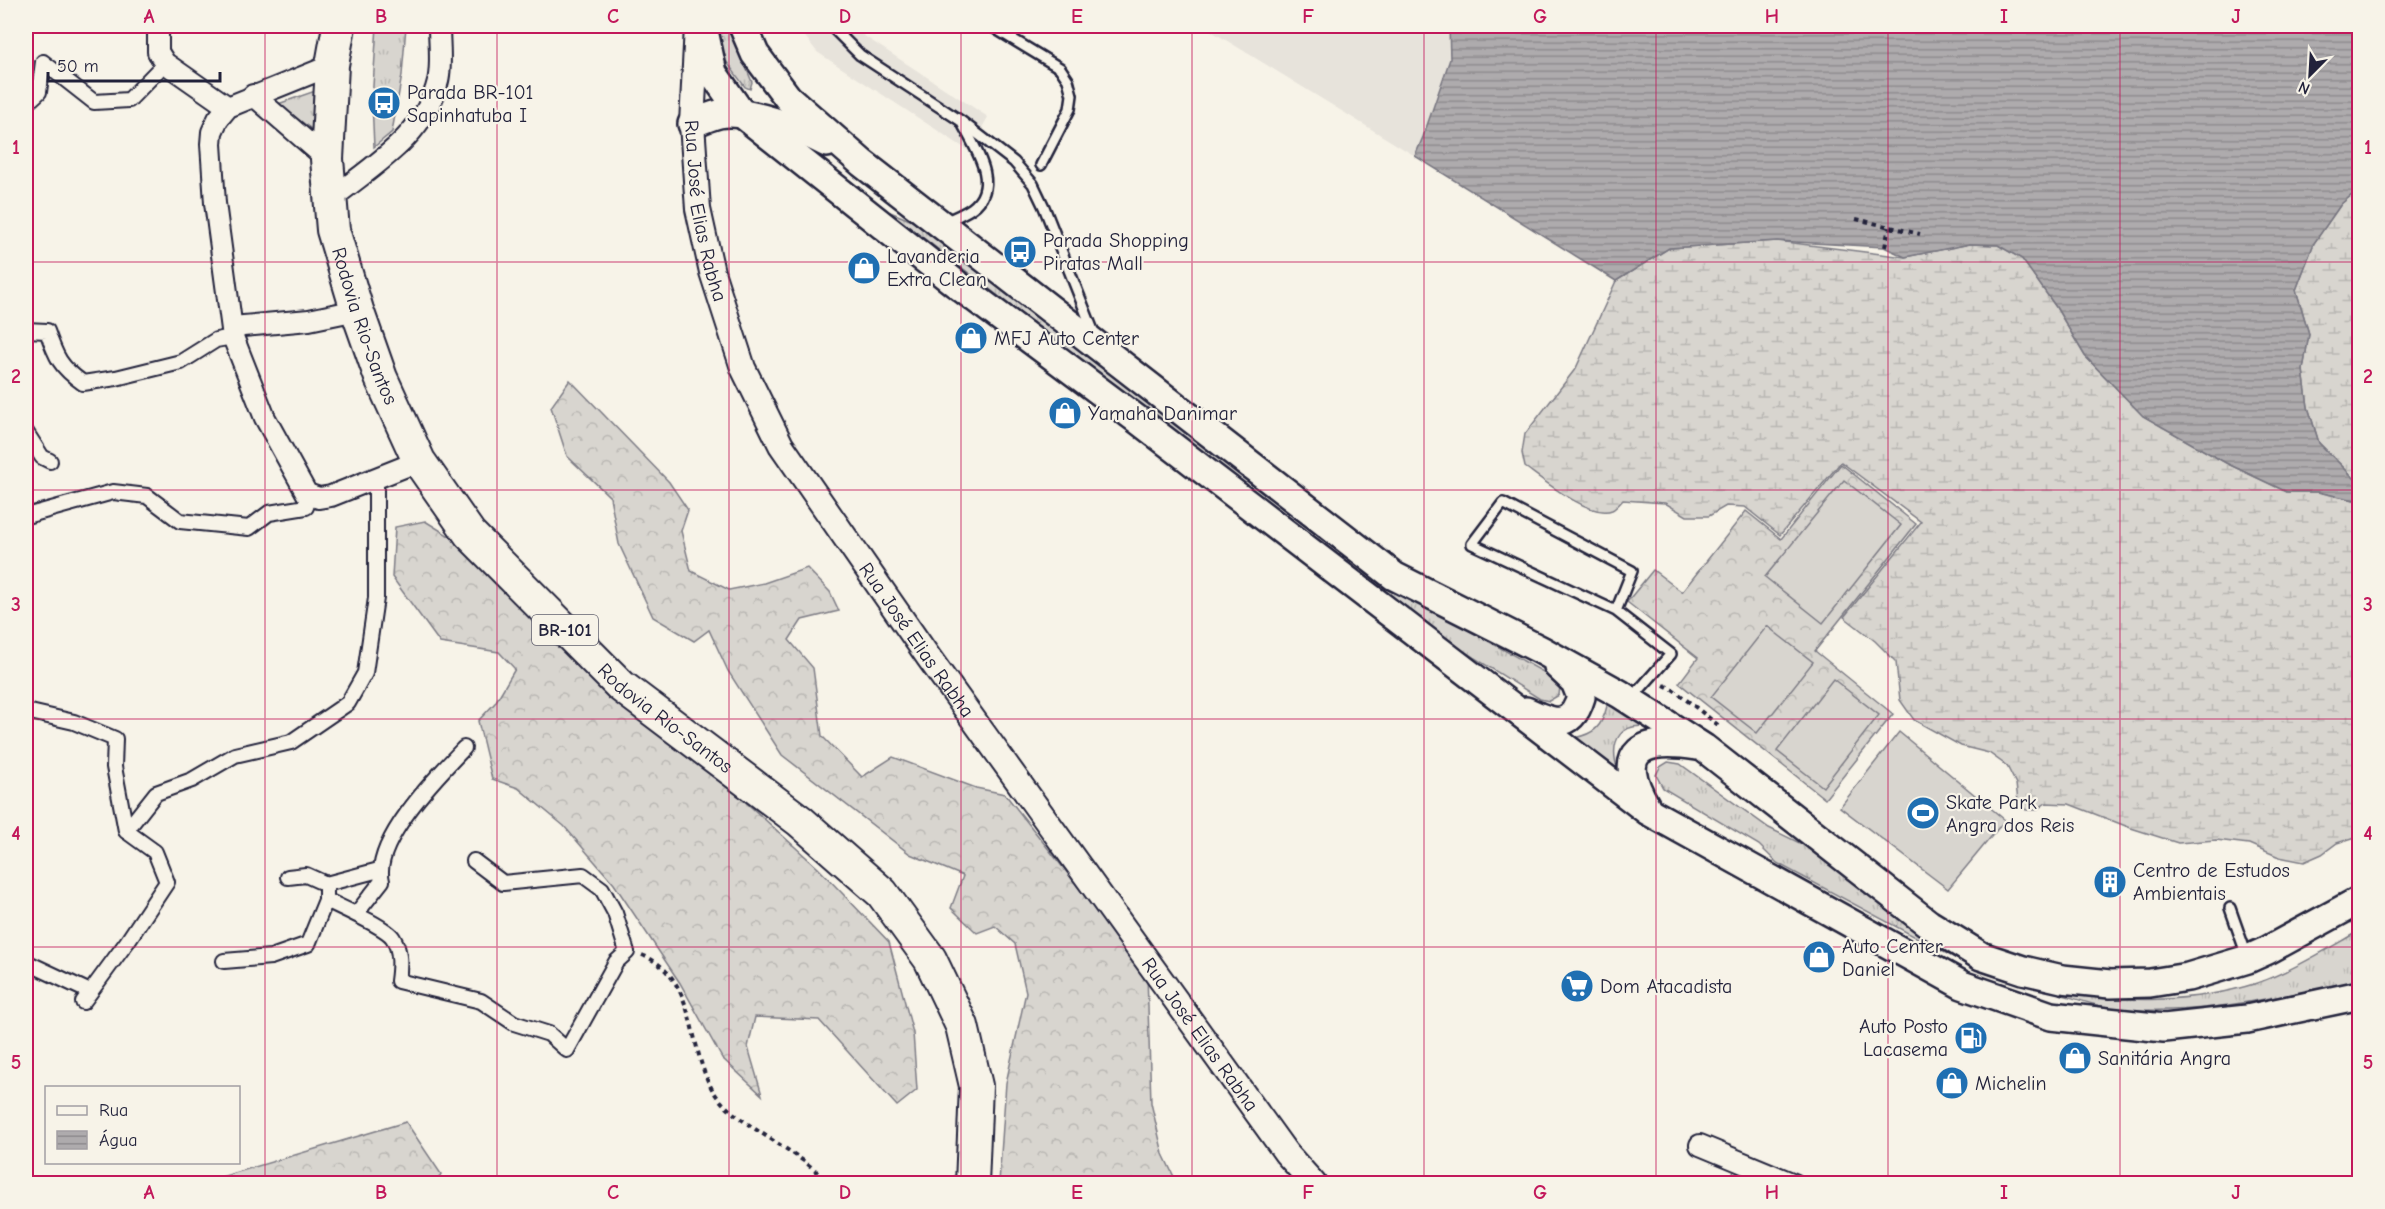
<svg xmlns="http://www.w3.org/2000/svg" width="2385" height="1209" viewBox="0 0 2385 1209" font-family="'Comic Neue',sans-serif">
<defs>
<pattern id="grass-tufts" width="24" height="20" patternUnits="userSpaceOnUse" patternTransform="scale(1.5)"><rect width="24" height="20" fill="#d8d5cf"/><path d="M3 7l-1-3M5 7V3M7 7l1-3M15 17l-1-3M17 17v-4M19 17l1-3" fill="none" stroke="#b9b7b3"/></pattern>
<pattern id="forest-crowns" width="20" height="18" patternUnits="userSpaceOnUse" patternTransform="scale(1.5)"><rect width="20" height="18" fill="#d8d5cf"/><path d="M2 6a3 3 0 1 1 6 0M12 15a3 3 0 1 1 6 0" fill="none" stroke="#b9b7b3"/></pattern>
<pattern id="wetland-marsh" width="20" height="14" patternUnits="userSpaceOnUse" patternTransform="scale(1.5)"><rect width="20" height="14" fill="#d8d5cf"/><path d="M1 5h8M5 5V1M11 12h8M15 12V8" fill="none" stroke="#b9b7b3"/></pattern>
<pattern id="water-rules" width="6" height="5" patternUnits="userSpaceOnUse" patternTransform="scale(1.5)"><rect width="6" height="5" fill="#aeabad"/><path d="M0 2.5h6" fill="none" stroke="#8d8b8e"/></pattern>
</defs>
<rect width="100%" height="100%" fill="#f7f3e8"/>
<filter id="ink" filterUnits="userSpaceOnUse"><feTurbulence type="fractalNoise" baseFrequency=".0167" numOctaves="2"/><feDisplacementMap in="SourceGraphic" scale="12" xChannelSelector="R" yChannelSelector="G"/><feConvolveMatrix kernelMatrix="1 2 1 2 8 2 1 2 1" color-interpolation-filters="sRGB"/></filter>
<g filter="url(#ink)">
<g fill="#e7e3db">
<path d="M 797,26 L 852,26 L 855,30 L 988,117 L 969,151 L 817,52 Z"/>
<path d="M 1203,26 L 1449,26 L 1450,59 L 1423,137 L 1415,156 Z"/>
</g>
<g fill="url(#grass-tufts)" stroke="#7d7c85" stroke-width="1.5">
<path d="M 377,26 L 406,26 L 402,75 L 392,132 L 374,147 L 372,101 Z"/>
<path d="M 717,26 L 729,26 L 752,82 L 750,89 L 745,87 L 726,61 Z"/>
<path d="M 318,90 L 318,134 L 278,104 Z"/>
<path d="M 890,212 L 920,224 L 1386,582 L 1436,612 L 1554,678 L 1560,686 L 1559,695 L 1549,701 L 1540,699 L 1427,628 Z"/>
<path d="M 1601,693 L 1654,728 C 1621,720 1608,740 1618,771 L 1574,738 C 1594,734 1602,727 1607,706 Z"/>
<path d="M 1668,762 L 1680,764 L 1769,828 L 1820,853 L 1992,969 L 1979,971 L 1777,863 L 1759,845 L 1663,788 L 1656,775 L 1660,767 Z"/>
<path d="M 2359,931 L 2359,980 L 2339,985 C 2262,1000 2185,1018 2106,1007 C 2090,1004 2073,998 2057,993 C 2124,1002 2192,1004 2257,983 C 2292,971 2327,949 2359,931 Z"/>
</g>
<g fill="url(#forest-crowns)" stroke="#7d7c85" stroke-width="1.5">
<path d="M 570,380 L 669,482 L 688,510 L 681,531 L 691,571 L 729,590 L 764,583 L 807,568 L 830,592 L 839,611 L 802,620 L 789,640 L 813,668 L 822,736 L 862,777 L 893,757 L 976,788 L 1005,794 L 1147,974 L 1151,1103 L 1163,1154 L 1177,1183 L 999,1183 L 1006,1083 L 1026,992 L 1015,944 L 995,926 L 977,933 L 951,908 L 963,876 L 910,854 L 782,755 L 728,671 L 709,630 L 694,641 L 653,617 L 619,544 L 610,497 L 567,456 L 551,407 Z"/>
<path d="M 1841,464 L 1916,524 L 1815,651 L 1893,714 L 1825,799 L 1679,683 L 1698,658 L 1627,602 L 1653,570 L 1682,592 L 1746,511 L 1781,539 Z"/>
<path d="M 425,521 L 464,545 L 818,868 L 889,942 L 913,1033 L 917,1090 L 897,1106 L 819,1020 L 755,1017 L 748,1047 L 762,1095 L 722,1058 L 680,983 L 614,884 L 564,826 L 518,788 L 492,779 L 478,721 L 495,703 L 515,669 L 499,652 L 440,643 L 392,577 L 395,527 Z"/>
<path d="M 406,1122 L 441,1174 L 436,1183 L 26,1183 L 26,1180 L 201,1183 Z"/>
</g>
<g fill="url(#wetland-marsh)" stroke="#7d7c85" stroke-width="1.5">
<path d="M 2359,189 L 2359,483 L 2319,443 L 2308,407 L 2303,370 L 2309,334 L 2296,290 L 2314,243 L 2341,204 Z"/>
<path d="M 1777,241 L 1905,257 L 1970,244 L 1998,245 L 2022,259 L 2056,307 L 2085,356 L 2143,416 L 2226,463 L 2287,492 L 2318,492 L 2359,501 L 2359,836 L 2337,843 L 2322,854 L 2304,862 L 2279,857 L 2249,844 L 2216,840 L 2178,843 L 2131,828 L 2069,804 L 2046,803 L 2036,810 L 2026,810 L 2018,801 L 2016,784 L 2007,766 L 1989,753 L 1961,746 L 1914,720 L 1900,700 L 1896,662 L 1875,641 L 1844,617 L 1921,522 L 1841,462 L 1780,535 L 1745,507 L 1726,506 L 1709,516 L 1687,516 L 1665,503 L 1623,500 C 1620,503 1616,508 1612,510 C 1591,519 1543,480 1525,467 L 1522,453 L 1525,434 L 1576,368 L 1616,281 L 1669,248 Z"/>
</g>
<g fill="#d8d5cf" stroke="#7d7c85" stroke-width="1.5">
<path d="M 1844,480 L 1901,525 L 1823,623 L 1765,577 Z"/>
<path d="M 1767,626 L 1813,662 L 1757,733 L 1711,697 Z"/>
<path d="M 1833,679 L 1879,715 L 1823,787 L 1777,751 Z"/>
<path d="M 1899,732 L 2005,820 L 1948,889 L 1840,807 Z"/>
</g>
<path fill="url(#water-rules)" stroke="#76747f" stroke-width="1.5" d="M 1449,26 L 2359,26 L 2359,189 L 2341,204 L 2314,243 L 2296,290 L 2309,334 L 2303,370 L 2308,407 L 2319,443 L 2359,483 L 2359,501 L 2318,492 L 2287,492 L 2226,463 L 2143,416 L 2085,356 L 2056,307 L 2022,259 L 1998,245 L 1970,244 L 1905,257 L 1884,247 L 1777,241 L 1669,248 L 1616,281 L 1415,156 L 1423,137 L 1450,59 Z"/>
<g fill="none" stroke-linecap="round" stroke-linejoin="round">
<defs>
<g id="service">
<path d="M 831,26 L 860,55 L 961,121 L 1014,162 L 1033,184 L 1044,207 L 1094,333"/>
<path d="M 991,26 L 1060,68 L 1068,80 L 1072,95 L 1070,109 L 1041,165"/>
<path d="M 943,223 C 952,218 964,214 972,208 C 1002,186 975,148 962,123"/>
<path d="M 1616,611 L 1632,571 L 1503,503 L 1472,544 L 1616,611 L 1671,654 L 1632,698"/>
<path d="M 2230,908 L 2247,956"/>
</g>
<g id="pedestrian">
<path d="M 26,104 L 39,92 L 43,62 L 94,102 L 129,100 L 165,63"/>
<path d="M 26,330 L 47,331 C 56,357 60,367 83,383 L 116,378 L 181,362 L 216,340 L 233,337"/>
<path d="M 26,432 L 42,457 L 50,461"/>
<path d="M 26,516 L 113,492 L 147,496 L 180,521 L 249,528 L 269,513 L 306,507 L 308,501 L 305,491"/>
<path d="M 26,711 L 74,722 L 115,739 L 114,767 L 126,831 L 155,852 L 167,882 L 127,942 L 83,1002"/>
<path d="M 126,831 L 156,793 L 192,780 L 235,755 L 291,742 L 348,703 L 365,673 L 376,598 L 376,479"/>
<path d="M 288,877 L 306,875 L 326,884 L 326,900 C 340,907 386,927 393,938 C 401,951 400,966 398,981 L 481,1001 L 514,1023 L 549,1034 L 567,1050 L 616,962 L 627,952 L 615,913 L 602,889 L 583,875 L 503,883 L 474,861"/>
<path d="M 326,884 L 379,870"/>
<path d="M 356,914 L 382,881 C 372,842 438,775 464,748"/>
<path d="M 224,961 L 271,957 L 308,944 L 326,900"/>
<path d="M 26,962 L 90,992"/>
</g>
<g id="minor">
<path d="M 158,26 L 158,52 L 165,63 L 228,107"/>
<path d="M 332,65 L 228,107 L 218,119 L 212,132 L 211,144 L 215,203 L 233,337 L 265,418 L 307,494 L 319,498 L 331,496 L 419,461"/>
<path d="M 253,95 L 327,159"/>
<path d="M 331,199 C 372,166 425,136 438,81 C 442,65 439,43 439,26"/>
<path d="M 232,327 L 309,320 L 357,310"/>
<path d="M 1700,1145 L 1794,1184"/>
</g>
<g id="tertiary">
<path id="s1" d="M 697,26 L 692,124 L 698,209 L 712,272 L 743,368 L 781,445 L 929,658 L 1286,1153 L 1314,1184"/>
</g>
<g id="secondary">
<path d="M 703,26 L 713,73 L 741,113 L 955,283 L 1138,420 L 1648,811 L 1962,985 L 2051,1016 L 2164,1028 L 2247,1019 L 2360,995"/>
<path d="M 743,26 L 755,54 L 788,98 L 862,163 L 1394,576 L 1541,650 L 1620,694 L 1704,748 L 1929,924 L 1981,956 L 2023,970 L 2062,979 L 2110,984 L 2150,983 L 2188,977 L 2248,959 L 2268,950 L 2360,900"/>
<path d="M 692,124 C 701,120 710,116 719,114 C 746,108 802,130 827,143"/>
<path d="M 1526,711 C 1552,723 1571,731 1581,697 L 1575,682 L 1558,666"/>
<path d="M 1646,806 C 1613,750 1643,737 1697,746"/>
</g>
<g id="trunk">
<path id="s2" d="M 339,26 L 332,65 L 327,159 L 333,230 L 357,310 L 381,378 L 419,461 L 470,534 L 621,686 L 800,821 L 882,893 L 930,959 L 962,1026 L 976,1086 L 972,1184"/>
</g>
</defs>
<use href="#service" stroke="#22223b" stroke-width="14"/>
<use href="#pedestrian" stroke="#22223b" stroke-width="18"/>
<use href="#minor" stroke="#22223b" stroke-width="24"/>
<use href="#tertiary" stroke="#22223b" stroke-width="28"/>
<use href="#secondary" stroke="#22223b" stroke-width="32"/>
<use href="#trunk" stroke="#22223b" stroke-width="36"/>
<g stroke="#22223b" stroke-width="4" stroke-dasharray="4.5 4.5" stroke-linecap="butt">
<path d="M 1856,219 L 1920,234"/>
<path d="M 1885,247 L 1889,227"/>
<path d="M 1664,685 L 1674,690 L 1718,725"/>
<path d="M 642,955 C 697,977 687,1045 712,1089 C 732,1125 799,1148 829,1184"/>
</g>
<use href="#service" stroke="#f7f3e8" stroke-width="9"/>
<use href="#pedestrian" stroke="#f7f3e8" stroke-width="14"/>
<use href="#minor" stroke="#f7f3e8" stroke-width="20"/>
<use href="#tertiary" stroke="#f7f3e8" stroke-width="24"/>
<use href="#secondary" stroke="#f7f3e8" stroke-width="27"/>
<use href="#trunk" stroke="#f7f3e8" stroke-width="32"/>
</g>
</g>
<path fill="none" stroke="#c2185b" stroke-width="1.5" stroke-opacity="0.55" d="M 265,26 L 265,1184M 497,26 L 497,1184M 729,26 L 729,1184M 961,26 L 961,1184M 1192,26 L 1192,1184M 1424,26 L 1424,1184M 1656,26 L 1656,1184M 1888,26 L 1888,1184M 2120,26 L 2120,1184M 26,262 L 2360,262M 26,490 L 2360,490M 26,719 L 2360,719M 26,947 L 2360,947"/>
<defs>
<symbol id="bus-disc" viewBox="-11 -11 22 22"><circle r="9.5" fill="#1f6fb2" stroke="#f7f3e8"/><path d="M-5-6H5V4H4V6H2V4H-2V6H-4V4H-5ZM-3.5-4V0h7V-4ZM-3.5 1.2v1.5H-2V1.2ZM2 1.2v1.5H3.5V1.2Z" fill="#fff"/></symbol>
<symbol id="shop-disc" viewBox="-11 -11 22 22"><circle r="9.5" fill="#1f6fb2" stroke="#f7f3e8"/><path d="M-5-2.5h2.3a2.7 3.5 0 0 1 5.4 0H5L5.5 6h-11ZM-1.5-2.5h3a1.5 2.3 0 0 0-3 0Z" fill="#fff"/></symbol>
<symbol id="stadium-disc" viewBox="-11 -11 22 22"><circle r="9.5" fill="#1f6fb2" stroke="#f7f3e8"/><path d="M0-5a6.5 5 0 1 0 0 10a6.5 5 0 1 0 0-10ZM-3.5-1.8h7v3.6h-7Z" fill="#fff"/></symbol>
<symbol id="building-disc" viewBox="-11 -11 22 22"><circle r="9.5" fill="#1f6fb2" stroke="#f7f3e8"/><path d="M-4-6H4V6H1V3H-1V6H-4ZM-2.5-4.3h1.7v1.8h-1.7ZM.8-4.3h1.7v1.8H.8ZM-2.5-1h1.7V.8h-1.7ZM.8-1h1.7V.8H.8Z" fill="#fff"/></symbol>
<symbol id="supermarket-disc" viewBox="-11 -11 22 22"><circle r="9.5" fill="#1f6fb2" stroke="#f7f3e8"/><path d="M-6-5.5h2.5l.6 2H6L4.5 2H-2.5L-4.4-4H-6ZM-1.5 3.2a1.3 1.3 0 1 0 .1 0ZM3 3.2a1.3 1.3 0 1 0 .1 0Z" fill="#fff"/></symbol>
<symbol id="fuel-disc" viewBox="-11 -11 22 22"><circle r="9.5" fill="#1f6fb2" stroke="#f7f3e8"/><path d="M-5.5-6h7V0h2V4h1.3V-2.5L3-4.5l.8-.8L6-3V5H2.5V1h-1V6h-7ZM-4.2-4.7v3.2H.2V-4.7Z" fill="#fff"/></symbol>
</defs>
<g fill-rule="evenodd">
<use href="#bus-disc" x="365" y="84" width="38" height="38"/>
<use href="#bus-disc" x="1001" y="233" width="38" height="38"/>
<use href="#shop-disc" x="845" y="249" width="38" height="38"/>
<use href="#shop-disc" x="952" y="319" width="38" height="38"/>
<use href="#shop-disc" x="1046" y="394" width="38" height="38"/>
<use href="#stadium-disc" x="1904" y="794" width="38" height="38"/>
<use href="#building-disc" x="2091" y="863" width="38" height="38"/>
<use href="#shop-disc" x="1800" y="938" width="38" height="38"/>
<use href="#supermarket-disc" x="1558" y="967" width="38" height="38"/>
<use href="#fuel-disc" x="1952" y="1019" width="38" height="38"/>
<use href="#shop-disc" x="2056" y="1039" width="38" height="38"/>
<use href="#shop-disc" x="1933" y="1064" width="38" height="38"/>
</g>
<g text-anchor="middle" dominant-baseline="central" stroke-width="4.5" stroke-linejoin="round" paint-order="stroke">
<rect fill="#f7f3e8" stroke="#62616f" stroke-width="1.5" x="532" y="615" width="66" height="30" rx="4.5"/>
<g font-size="18" font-weight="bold" fill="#22223b">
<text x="565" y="630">BR-101</text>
</g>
<g font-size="20" fill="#22223b" stroke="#f7f3e8" text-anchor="start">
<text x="407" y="92">Parada BR-101<tspan x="407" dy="23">Sapinhatuba I</tspan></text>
<text x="1043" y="240">Parada Shopping<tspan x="1043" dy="23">Piratas Mall</tspan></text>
<text x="887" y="256">Lavanderia<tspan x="887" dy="23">Extra Clean</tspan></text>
<text x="994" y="338">MFJ Auto Center</text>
<text x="1088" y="413">Yamaha Danimar</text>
<text x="1946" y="802">Skate Park<tspan x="1946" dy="23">Angra dos Reis</tspan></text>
<text x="2133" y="870">Centro de Estudos<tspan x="2133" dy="23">Ambientais</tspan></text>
<text x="1842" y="946">Auto Center<tspan x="1842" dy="23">Daniel</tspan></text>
<text x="1600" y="986">Dom Atacadista</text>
<text x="1948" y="1026" text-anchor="end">Auto Posto<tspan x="1948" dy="23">Lacasema</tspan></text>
<text x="2098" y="1058">Sanitária Angra</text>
<text x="1975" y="1083">Michelin</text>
</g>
<g font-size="20" fill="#22223b" stroke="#f7f3e8">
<text stroke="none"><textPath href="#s1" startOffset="186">Rua José Elias Rabha</textPath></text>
<text stroke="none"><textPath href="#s2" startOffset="306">Rodovia Rio-Santos</textPath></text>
<text stroke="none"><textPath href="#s1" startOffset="672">Rua José Elias Rabha</textPath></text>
<text stroke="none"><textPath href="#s2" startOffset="810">Rodovia Rio-Santos</textPath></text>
<text stroke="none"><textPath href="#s1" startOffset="1158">Rua José Elias Rabha</textPath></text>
</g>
</g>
<rect width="2385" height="1209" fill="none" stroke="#f7f3e8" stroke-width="66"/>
<rect x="45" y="1086" width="195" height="78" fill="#f7f3e8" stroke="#a29fa3" stroke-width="1.5"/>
<rect x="57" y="1106" width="30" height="9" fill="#f7f3e8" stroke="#a29fa3" stroke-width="1.5"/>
<text x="99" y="1116" font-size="18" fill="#22223b">Rua</text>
<rect x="57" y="1131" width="30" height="18" fill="url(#water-rules)" stroke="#a29fa3" stroke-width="1.5"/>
<text x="99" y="1146" font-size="18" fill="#22223b">Água</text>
<g transform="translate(2310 75) rotate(204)" stroke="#f7f3e8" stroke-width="4.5" paint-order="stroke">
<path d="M0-4.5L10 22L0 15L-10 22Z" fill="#22223b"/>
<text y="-9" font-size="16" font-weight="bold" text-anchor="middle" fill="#22223b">N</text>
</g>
<path d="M48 72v9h172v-9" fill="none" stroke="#22223b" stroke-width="3"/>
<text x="57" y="72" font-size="18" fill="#22223b" stroke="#f7f3e8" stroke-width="4.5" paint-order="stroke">50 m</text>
<rect x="33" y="33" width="2319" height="1143" fill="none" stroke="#c2185b" stroke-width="2"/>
<g font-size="20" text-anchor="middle" font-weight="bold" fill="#c2185b">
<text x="149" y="23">A</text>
<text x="381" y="23">B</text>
<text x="613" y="23">C</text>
<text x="845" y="23">D</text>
<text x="1077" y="23">E</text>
<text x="1308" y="23">F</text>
<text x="1540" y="23">G</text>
<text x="1772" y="23">H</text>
<text x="2004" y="23">I</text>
<text x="2236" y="23">J</text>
<text x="16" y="154">1</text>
<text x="2368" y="154">1</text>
<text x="16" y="383">2</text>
<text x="2368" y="383">2</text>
<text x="16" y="611">3</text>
<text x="2368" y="611">3</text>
<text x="16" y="840">4</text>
<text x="2368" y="840">4</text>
<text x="16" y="1069">5</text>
<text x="2368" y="1069">5</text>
<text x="149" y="1199">A</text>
<text x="381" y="1199">B</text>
<text x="613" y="1199">C</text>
<text x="845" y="1199">D</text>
<text x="1077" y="1199">E</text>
<text x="1308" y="1199">F</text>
<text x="1540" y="1199">G</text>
<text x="1772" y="1199">H</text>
<text x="2004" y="1199">I</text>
<text x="2236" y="1199">J</text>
</g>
</svg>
